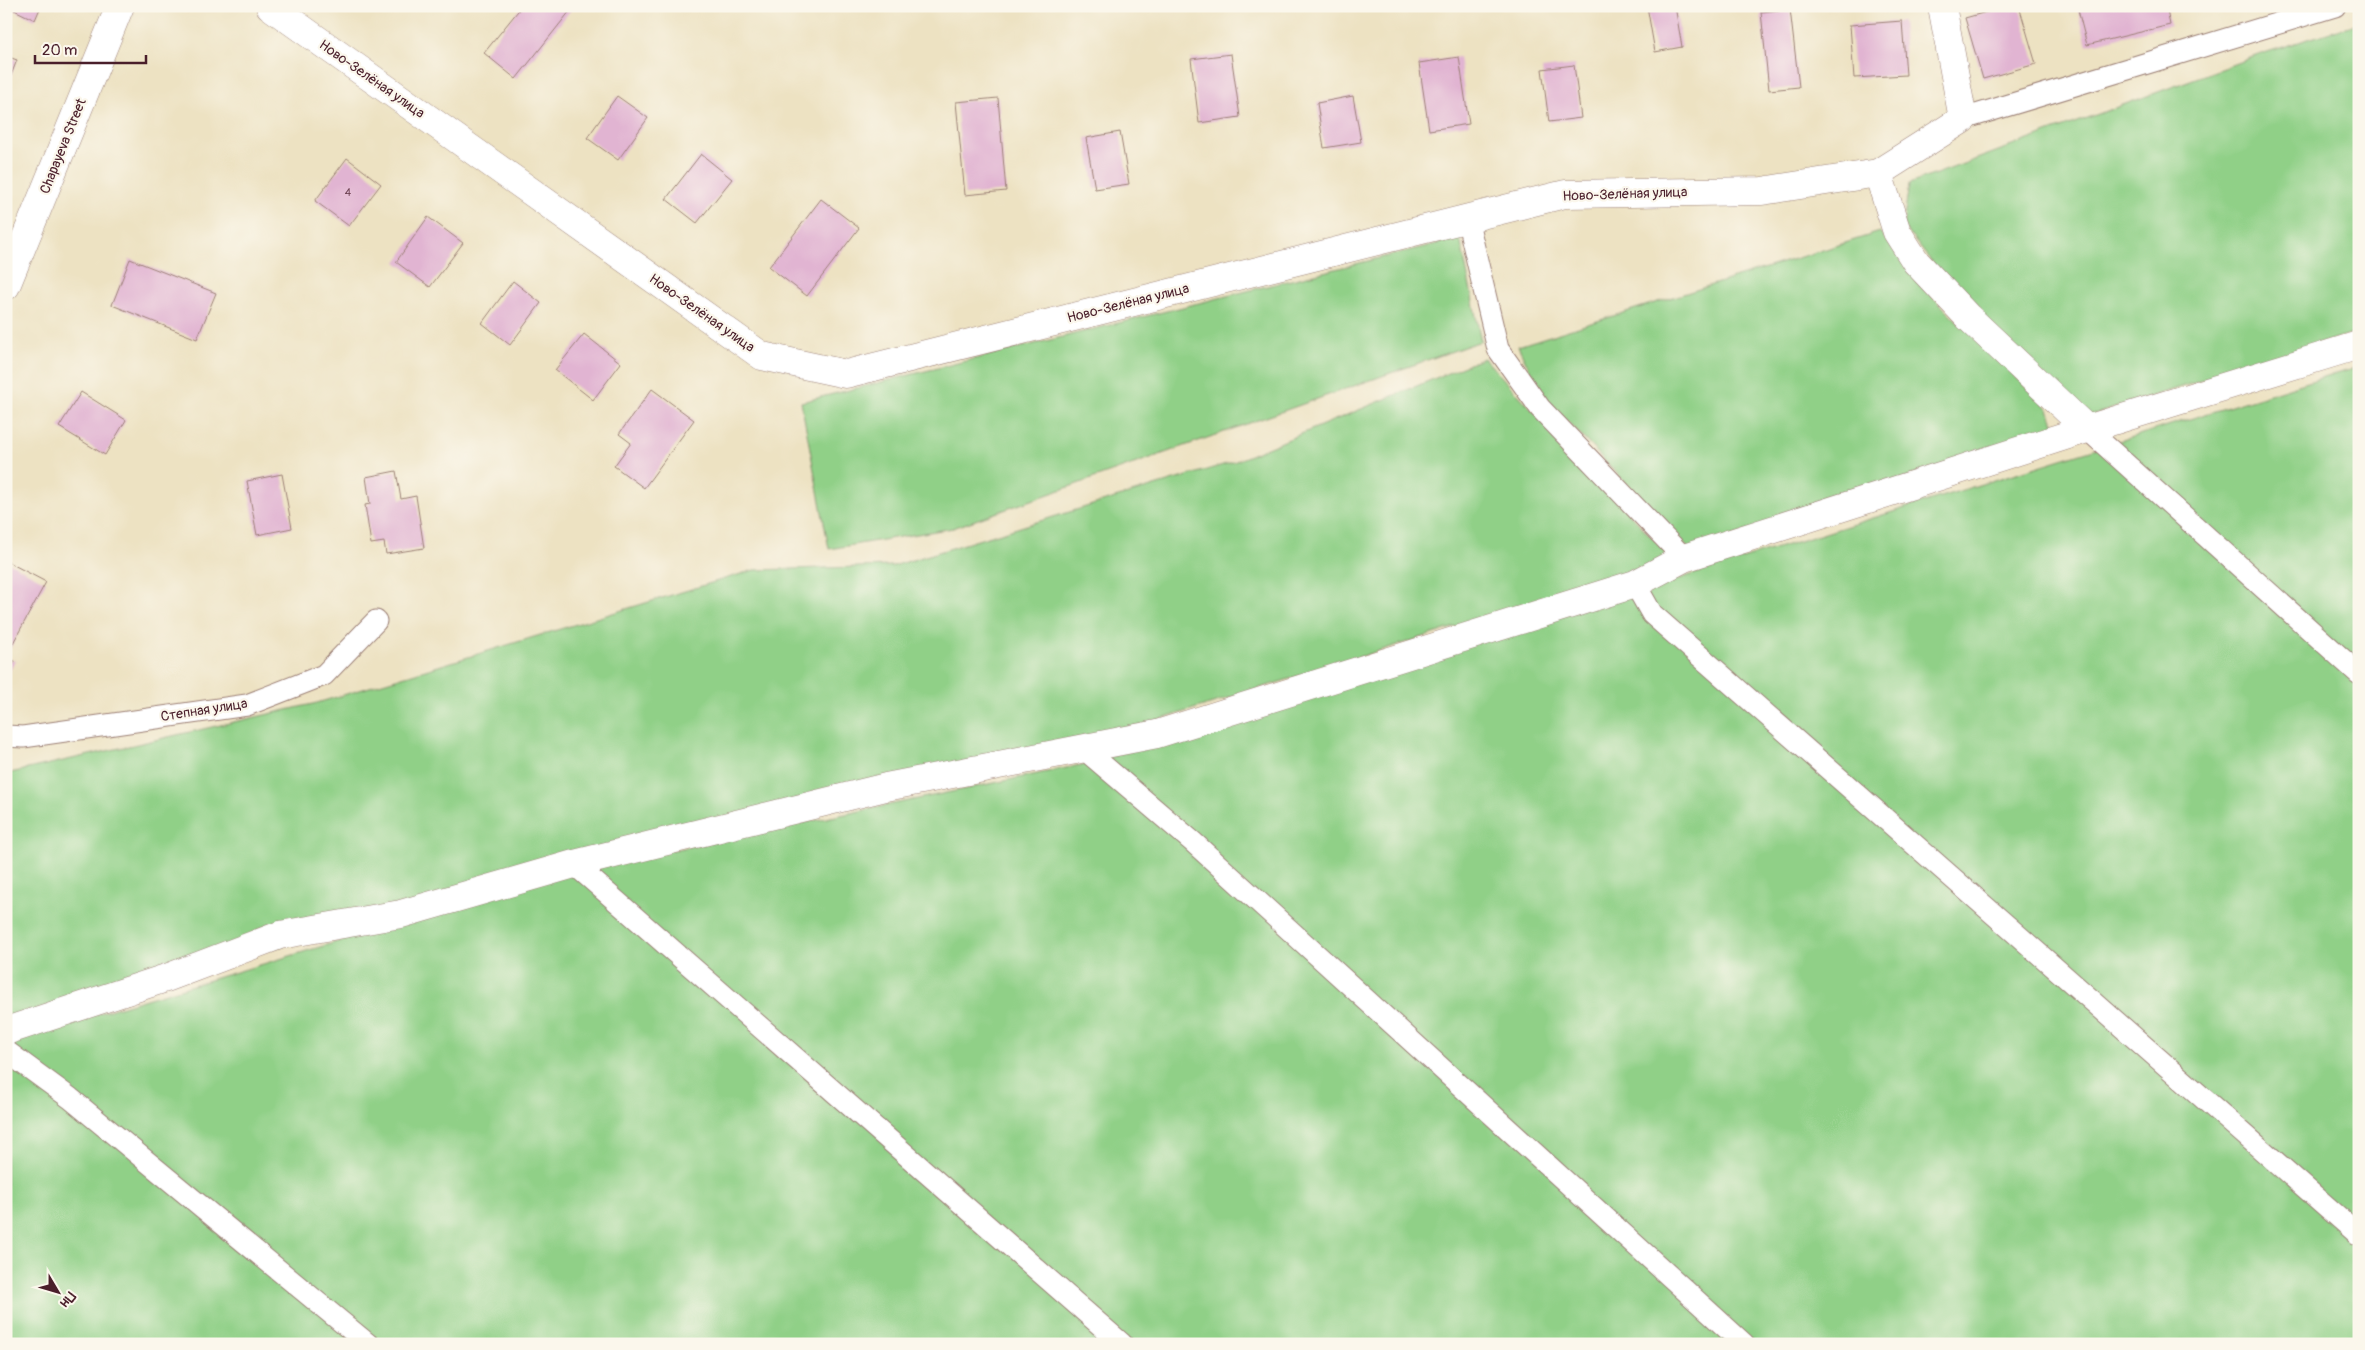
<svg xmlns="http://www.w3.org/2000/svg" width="2365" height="1350" viewBox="0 0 2365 1350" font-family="Pangolin,sans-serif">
<rect width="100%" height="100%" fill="#fbf7ec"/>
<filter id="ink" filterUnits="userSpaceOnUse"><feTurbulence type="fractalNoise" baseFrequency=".02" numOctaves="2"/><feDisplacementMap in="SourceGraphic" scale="10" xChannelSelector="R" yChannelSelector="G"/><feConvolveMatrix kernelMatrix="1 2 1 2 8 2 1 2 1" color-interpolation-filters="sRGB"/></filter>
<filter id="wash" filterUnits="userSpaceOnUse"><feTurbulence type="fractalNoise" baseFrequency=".0096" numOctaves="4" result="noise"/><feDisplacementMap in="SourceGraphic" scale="20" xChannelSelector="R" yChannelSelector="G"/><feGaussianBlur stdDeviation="1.12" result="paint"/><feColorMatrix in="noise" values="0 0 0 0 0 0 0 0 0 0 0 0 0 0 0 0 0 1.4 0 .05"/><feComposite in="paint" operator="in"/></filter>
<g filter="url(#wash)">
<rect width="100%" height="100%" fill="#ede2c2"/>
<g fill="#90d087" stroke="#6d7859">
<path d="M 2359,23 L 2359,331 L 2089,416 L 1967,306 L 1903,226 L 1909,184 L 2261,54 Z"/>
<path d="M 1880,232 L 1921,286 L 2049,409 L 2056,428 L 1690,550 L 1543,396 L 1518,346 Z"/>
<path d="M 1460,238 L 1481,341 L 953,528 L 829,549 L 801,402 Z"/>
<path d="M 1484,358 L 1672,559 L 1149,723 L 802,798 L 6,1024 L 6,774 L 317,703 L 754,570 L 893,566 L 1236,461 Z"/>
<path d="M 2359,366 L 2359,1344 L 6,1344 L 6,1041 L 577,870 L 1090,763 Z"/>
</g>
<g id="blocks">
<g fill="#e1b4d2">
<path d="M 6,6 L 41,6 L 35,20 Z"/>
<path d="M 522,6 L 574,6 L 516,79 L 484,53 Z"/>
<path d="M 1647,6 L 1675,6 L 1682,47 L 1655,52 Z"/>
<path d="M 2008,6 L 2019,6 L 2036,64 L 1983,79 L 1965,18 Z"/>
<path d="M 2077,6 L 2166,6 L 2170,25 L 2087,45 Z"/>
<path d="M 1790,9 L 1799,87 L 1769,90 L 1761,12 Z"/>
<path d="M 1902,21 L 1906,75 L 1854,78 L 1850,25 Z"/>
<path d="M 1231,54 L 1240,117 L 1199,123 L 1191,59 Z"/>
<path d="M 6,56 L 17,60 L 6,88 Z"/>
<path d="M 1459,57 L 1469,124 L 1429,130 L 1419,63 Z"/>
<path d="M 1574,65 L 1581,118 L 1549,122 L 1542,69 Z"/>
<path d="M 617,96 L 648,118 L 618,160 L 587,138 Z"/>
<path d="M 1353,96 L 1361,142 L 1324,148 L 1317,103 Z"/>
<path d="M 998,98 L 1006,191 L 965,195 L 956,102 Z"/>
<path d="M 1120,132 L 1129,184 L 1095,189 L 1086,138 Z"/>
<path d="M 701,154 L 732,179 L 697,223 L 666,199 Z"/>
<path d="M 347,158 L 381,184 L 349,226 L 315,201 Z"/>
<path d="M 821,199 L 859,228 L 807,296 L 769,267 Z"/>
<path d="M 428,217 L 463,243 L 430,287 L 396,262 Z"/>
<path d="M 130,259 L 216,293 L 197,339 L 112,305 Z"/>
<path d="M 513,281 L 541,303 L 510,345 L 482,323 Z"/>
<path d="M 584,334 L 621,363 L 593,400 L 555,370 Z"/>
<path d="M 652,389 L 694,420 L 644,488 L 614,466 L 631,443 L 619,434 Z"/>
<path d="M 81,392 L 126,420 L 105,455 L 59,427 Z"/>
<path d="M 396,471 L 401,499 L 416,496 L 424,548 L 386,554 L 384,542 L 371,544 L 365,505 L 370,504 L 366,477 Z"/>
<path d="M 282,474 L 292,528 L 257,535 L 247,481 Z"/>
<path d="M 6,561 L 46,582 L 6,656 Z"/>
<path d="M 6,657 L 15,661 L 6,678 Z"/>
</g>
</g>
</g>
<g filter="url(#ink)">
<use href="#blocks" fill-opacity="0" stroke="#9c8076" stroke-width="1"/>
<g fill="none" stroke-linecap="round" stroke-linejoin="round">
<defs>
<g id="lane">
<path d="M 1963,119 L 2335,6"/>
<path d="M 1467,218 L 1498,349 L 1540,408 L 1684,558"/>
<path d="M 2087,429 L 2359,674"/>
<path d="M 1635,584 L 1652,614 L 2359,1235"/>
<path d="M 6,736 L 23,737 L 247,705 L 324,675 L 376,621"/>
<path d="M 1084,749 L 1193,842 L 1744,1344"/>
<path d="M 574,864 L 1122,1344"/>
<path d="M 6,1051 L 70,1098 L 368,1344"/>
</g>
<g id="street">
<path d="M 270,6 L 762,356 L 846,374 L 1565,194 L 1762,191 L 1878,173 L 1963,119 L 1942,6"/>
<path d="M 1878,173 L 1897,232 L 1916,262 L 1968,317 L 2087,429"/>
<path d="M 6,286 L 120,6"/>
<path d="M 6,1031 L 169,977 L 280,935 L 401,914 L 574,864 L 886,787 L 1157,734 L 1635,584 L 1684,558 L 2087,429 L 2359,345"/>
</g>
</defs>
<use href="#lane" stroke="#9c8076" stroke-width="23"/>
<use href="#street" stroke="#9c8076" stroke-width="29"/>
<use href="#lane" stroke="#fff" stroke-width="21"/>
<use href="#street" stroke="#fff" stroke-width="28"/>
</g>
</g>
<g text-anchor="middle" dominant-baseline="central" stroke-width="4.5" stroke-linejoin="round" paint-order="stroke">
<g font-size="11" fill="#704455">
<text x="348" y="192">4</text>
</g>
<g font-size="14" fill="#4a1f2b" stroke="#fbf7ec">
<text transform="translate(372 79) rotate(35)">Ново-Зелёная улица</text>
<text transform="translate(63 146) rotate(-68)">Chapayeva Street</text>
<text transform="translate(1625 194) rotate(-2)">Ново-Зелёная улица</text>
<text transform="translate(1128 303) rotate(-14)">Ново-Зелёная улица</text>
<text transform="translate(702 313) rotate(35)">Ново-Зелёная улица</text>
<text transform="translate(204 710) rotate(-9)">Степная улица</text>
</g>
</g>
<rect width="2365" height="1350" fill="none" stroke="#fbf7ec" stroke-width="25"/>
<g transform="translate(58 1292) rotate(128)" stroke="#fbf7ec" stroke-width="4" paint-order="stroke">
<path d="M0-4L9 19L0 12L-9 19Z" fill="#4a1f2b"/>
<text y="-8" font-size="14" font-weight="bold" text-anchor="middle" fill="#4a1f2b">Пн</text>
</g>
<path d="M35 55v8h111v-8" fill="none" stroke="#4a1f2b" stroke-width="2.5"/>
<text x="42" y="55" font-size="15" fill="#4a1f2b" stroke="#fbf7ec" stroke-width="4" paint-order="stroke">20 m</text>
</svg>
